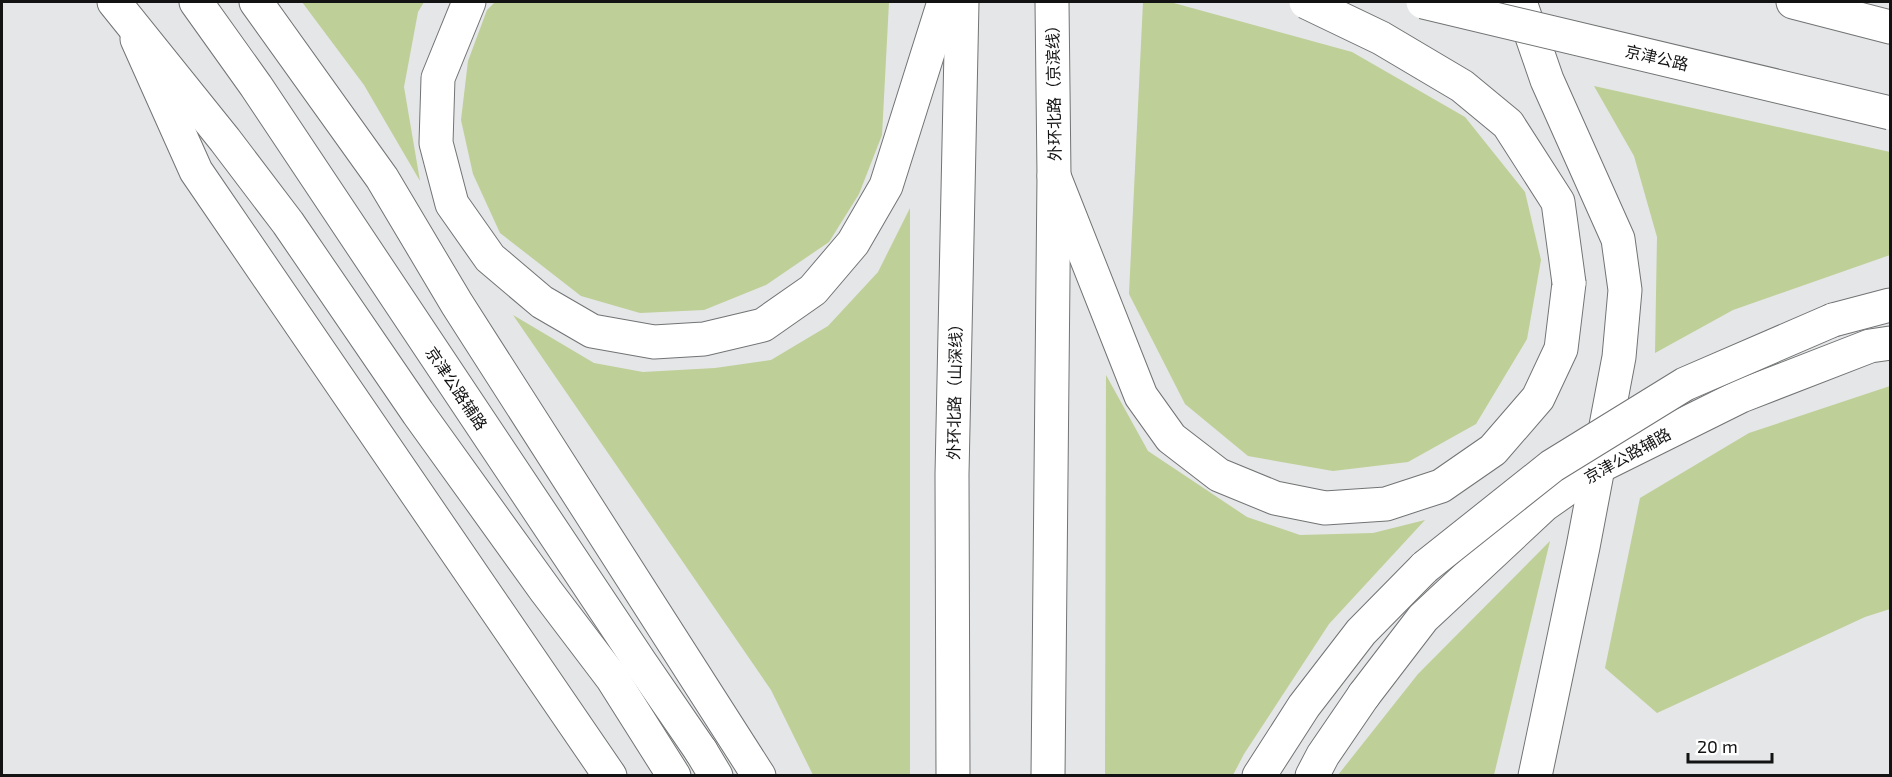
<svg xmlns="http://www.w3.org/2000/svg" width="1892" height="777" viewBox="0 0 1892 777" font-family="'Exo 2','Noto Sans SC',sans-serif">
<rect width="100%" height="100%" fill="#e5e6e7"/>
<g fill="#becf97">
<path d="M 302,2 L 424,2 L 418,12 L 404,87 L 420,181 L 364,85 Z"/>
<path d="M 495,2 L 889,2 L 882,135 L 859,194 L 829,242 L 766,285 L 704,310 L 640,313 L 581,296 L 500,233 L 473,174 L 461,120 L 468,61 L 487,10 Z"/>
<path d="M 1143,2 L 1170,2 L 1352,52 L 1465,117 L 1525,192 L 1541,260 L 1527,339 L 1476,424 L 1408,462 L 1333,471 L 1248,456 L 1185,404 L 1129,294 Z"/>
<path d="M 1594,86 L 1890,152 L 1890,255 L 1733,310 L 1655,353 L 1657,237 L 1634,156 Z"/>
<path d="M 910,208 L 910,775 L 813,775 L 771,690 L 513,315 L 594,363 L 643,372 L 715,368 L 771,360 L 828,326 L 878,272 Z"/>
<path d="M 1106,375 L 1148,451 L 1247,517 L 1300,535 L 1373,533 L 1425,520 L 1329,624 L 1244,754 L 1233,775 L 1105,775 Z"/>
<path d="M 1890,386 L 1890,609 L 1865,617 L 1657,713 L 1605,668 L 1640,498 L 1749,433 Z"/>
<path d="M 1550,541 L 1494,775 L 1338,775 L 1418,674 Z"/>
</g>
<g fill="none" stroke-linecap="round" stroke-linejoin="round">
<defs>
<g id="minor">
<path d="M 137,39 L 196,171 L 610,776"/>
<path d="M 701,751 L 716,776"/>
</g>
<g id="tertiary">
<path d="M 114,2 L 225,140 L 288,223 L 418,413 L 546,591 L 612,678 L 674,776"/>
<path d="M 196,2 L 256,86 L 640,662 L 701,751"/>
<path d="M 1520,2 L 1547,80 L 1618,239 L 1625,290 L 1619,357 L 1583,547 L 1535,776"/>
<path d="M 1312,776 L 1323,755 L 1364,695"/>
</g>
<path id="secondary" d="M 1364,695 L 1423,618 L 1544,505 L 1598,467 L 1741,396 L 1870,346 L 1890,343"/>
<g id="trunk">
<path d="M 256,2 L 382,178 L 457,304 L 759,776"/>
<path d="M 469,2 L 438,78 L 436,143 L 452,204 L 490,258 L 542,302 L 592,331 L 654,342 L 704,339 L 763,325 L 813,290 L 853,243 L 886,186 L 944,2"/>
<path d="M 1793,2 L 1890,27"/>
<path d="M 1054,176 L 1141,396 L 1171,438 L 1219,475 L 1275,498 L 1325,508 L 1386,504 L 1441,486 L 1493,450 L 1538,398 L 1561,349 L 1569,283"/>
<path d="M 1833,320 L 1890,305"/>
<path d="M 953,776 L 952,474 L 962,2"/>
<path d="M 1048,776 L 1054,176 L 1052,2"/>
<path d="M 1259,776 L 1304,706 L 1361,632 L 1425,567"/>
</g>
</defs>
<use href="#minor" stroke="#717374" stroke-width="35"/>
<use href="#tertiary" stroke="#717374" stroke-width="35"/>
<use href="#secondary" stroke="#717374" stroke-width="35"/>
<use href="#trunk" stroke="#717374" stroke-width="35"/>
<use href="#minor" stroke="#fff" stroke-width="33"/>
<use href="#tertiary" stroke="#fff" stroke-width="33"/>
<use href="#secondary" stroke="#fff" stroke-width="33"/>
<use href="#trunk" stroke="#fff" stroke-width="33"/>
<defs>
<g id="trunk-bridge">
<path d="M 1306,2 L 1381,38 L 1462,86 L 1508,124 L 1558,202 L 1569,283"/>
<path d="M 1423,2 L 1890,113"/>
<path d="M 1425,567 L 1552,466 L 1685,384 L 1833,320"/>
</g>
</defs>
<use href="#trunk-bridge" stroke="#717374" stroke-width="35" stroke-linecap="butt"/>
<use href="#trunk-bridge" stroke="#fff" stroke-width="33"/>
</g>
<g text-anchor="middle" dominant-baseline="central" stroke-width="6" stroke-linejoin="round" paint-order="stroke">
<g font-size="16" fill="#131313" stroke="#fff">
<text transform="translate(1657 57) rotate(13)">京津公路</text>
<text transform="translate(1053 89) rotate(-91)">外环北路（京滨线）</text>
<text transform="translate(457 388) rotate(56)">京津公路辅路</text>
<text transform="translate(954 388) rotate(-89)">外环北路（山深线）</text>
<text transform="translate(1627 455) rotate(-29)">京津公路辅路</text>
</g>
</g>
<rect width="1892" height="777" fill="none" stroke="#131313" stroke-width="6"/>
<path d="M1688 753v9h84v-9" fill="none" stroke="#131313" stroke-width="3"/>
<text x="1697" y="753" font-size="18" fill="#131313" stroke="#ffffff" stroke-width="4.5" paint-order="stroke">20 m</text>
</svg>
